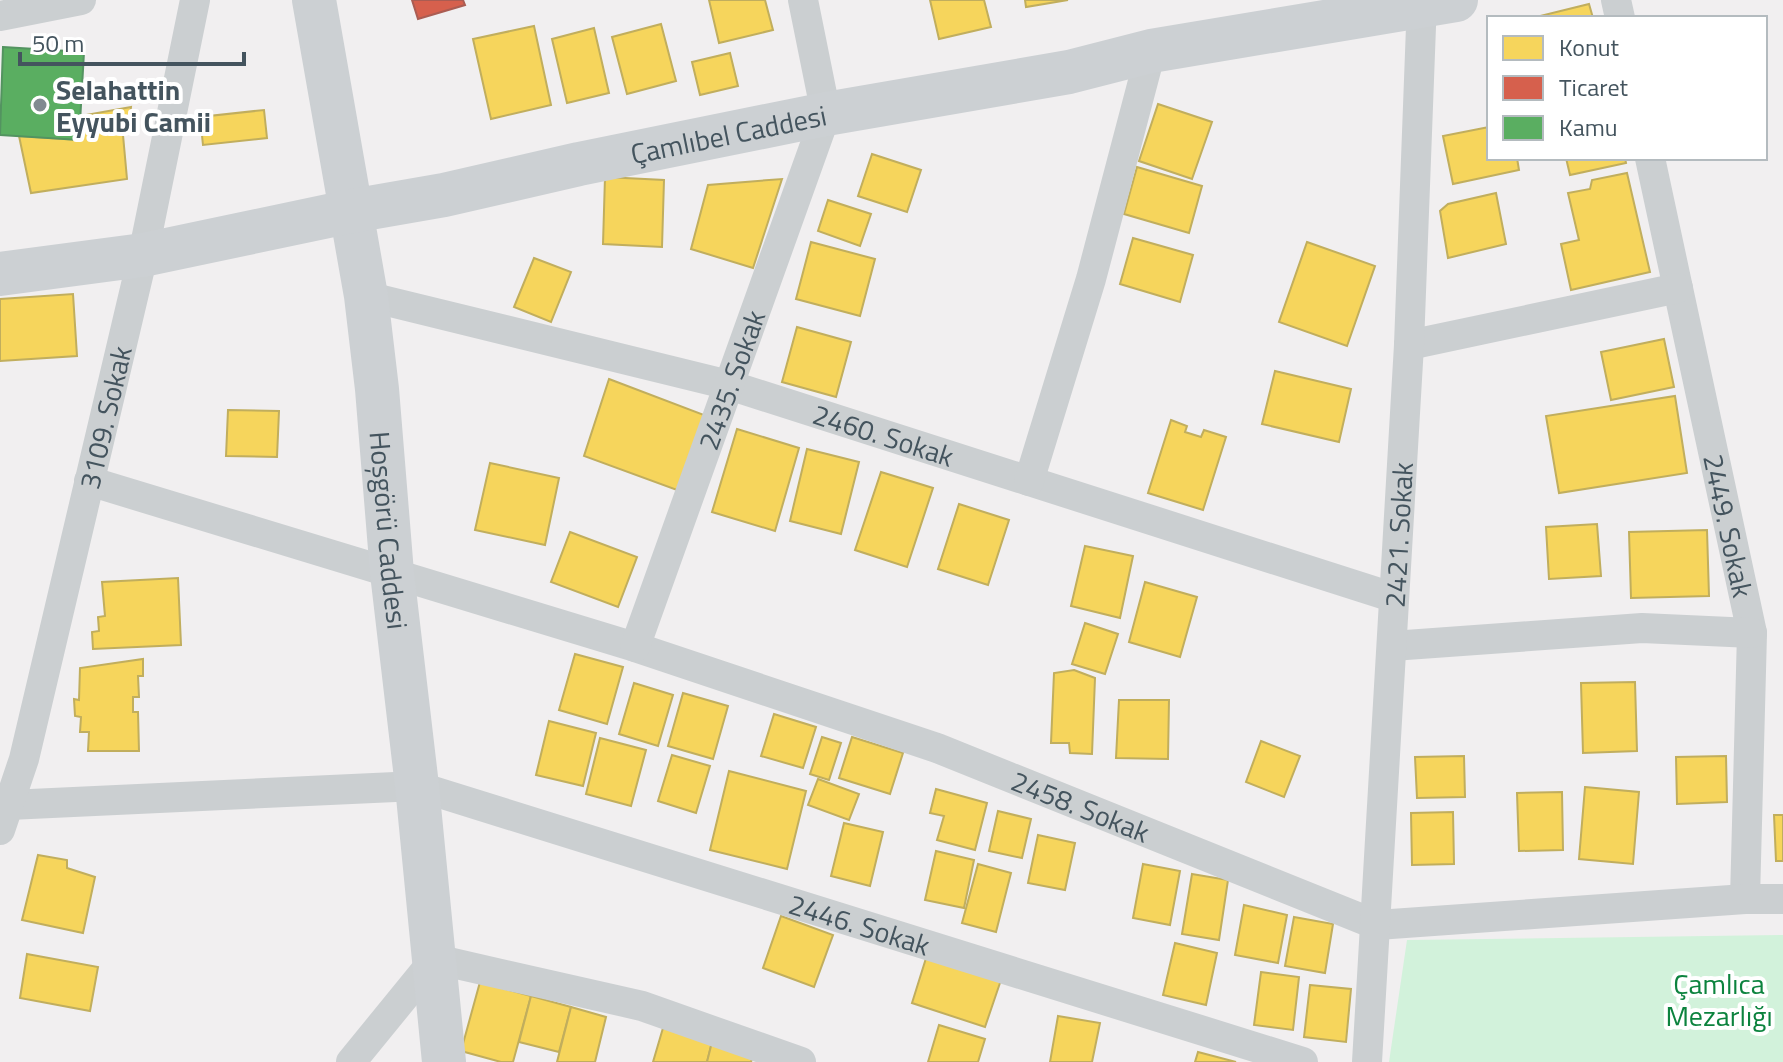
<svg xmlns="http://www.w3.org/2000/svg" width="1783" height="1062" viewBox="0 0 1783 1062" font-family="'Titillium Web',sans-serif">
<rect width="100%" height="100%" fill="#f1eff0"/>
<path fill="#d2f2db" d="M 1783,935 L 1783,1062 L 1389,1062 L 1407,940 Z"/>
<g fill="#f6d55c" stroke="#c1ae5d" stroke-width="2">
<path d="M 709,0 L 765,0 L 773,30 L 719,43 Z"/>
<path d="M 930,0 L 984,0 L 991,27 L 939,39 Z"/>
<path d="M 1025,0 L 1068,0 L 1026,7 Z"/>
<path d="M 1589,4 L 1593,18 L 1536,18 L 1536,17 Z"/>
<path d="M 661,24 L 676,81 L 627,94 L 612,37 Z"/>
<path d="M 534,26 L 551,105 L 491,119 L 473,39 Z"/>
<path d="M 594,28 L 609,93 L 567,103 L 552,39 Z"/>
<path d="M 730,53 L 738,86 L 700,95 L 692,62 Z"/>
<path d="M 1158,104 L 1212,122 L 1192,179 L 1139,161 Z"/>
<path d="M 131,107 L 129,123 L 122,124 L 127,179 L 31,193 L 19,136 L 79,140 L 80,116 Z"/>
<path d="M 264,110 L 267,138 L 203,145 L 200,117 Z"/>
<path d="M 1489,127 L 1489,158 L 1517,158 L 1519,170 L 1453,184 L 1443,136 Z"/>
<path d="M 872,154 L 921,170 L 907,212 L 858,196 Z"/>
<path d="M 1566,158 L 1625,158 L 1626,163 L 1570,175 Z"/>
<path d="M 1137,167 L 1202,186 L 1189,233 L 1124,214 Z"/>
<path d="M 1627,173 L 1650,272 L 1571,290 L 1561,244 L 1579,240 L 1568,193 L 1590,189 L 1592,180 Z"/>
<path d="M 605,177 L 664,180 L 662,247 L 603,244 Z"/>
<path d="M 782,179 L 753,268 L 691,249 L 708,185 Z"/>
<path d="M 1496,193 L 1506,244 L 1448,258 L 1440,211 L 1448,204 Z"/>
<path d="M 828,200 L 871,214 L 860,246 L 818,231 Z"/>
<path d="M 1133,238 L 1193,255 L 1180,302 L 1120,284 Z"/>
<path d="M 811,242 L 875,259 L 860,316 L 796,299 Z"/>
<path d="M 1307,242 L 1375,266 L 1347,346 L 1279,322 Z"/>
<path d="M 534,258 L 571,272 L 551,322 L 514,307 Z"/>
<path d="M 73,294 L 77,356 L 0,361 L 0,299 Z"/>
<path d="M 797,327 L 851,342 L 836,397 L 782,382 Z"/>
<path d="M 1664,339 L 1674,387 L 1611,400 L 1601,352 Z"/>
<path d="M 1275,371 L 1351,389 L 1339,442 L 1262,424 Z"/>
<path d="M 609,379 L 704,415 L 677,490 L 584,456 Z"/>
<path d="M 1675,396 L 1687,473 L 1559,493 L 1546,416 Z"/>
<path d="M 228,410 L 279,411 L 277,457 L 226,456 Z"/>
<path d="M 1171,420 L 1187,426 L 1185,432 L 1201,437 L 1204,430 L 1226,437 L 1203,510 L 1148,493 Z"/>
<path d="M 737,429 L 799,448 L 775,531 L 712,512 Z"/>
<path d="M 807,449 L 859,462 L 841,534 L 790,521 Z"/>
<path d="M 490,463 L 559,478 L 545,545 L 475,530 Z"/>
<path d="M 881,472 L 933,488 L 907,567 L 855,550 Z"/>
<path d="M 959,504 L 1009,520 L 988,585 L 938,569 Z"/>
<path d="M 1597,524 L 1601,576 L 1549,579 L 1546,527 Z"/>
<path d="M 1707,530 L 1709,596 L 1631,598 L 1629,532 Z"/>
<path d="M 570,532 L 637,557 L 618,607 L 551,582 Z"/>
<path d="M 1085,546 L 1133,556 L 1120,618 L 1071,606 Z"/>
<path d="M 178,578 L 181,645 L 93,649 L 92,632 L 99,631 L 98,617 L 105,616 L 102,582 Z"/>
<path d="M 1145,582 L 1197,597 L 1180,657 L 1129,642 Z"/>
<path d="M 1085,623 L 1118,634 L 1105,674 L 1072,664 Z"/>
<path d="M 575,654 L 623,667 L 607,724 L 559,710 Z"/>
<path d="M 143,659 L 143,676 L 138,676 L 139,697 L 133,697 L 133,712 L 138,712 L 139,751 L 88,751 L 89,732 L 80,732 L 81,717 L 75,716 L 74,699 L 79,700 L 80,668 Z"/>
<path d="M 1074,670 L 1095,678 L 1092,754 L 1070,753 L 1069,743 L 1051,743 L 1054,673 Z"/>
<path d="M 1635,682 L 1637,751 L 1583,753 L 1581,683 Z"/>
<path d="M 634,683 L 673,695 L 658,746 L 619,734 Z"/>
<path d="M 683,693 L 728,706 L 713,759 L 668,746 Z"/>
<path d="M 1119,700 L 1169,700 L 1168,759 L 1116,758 Z"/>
<path d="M 774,714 L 816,727 L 803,768 L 761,756 Z"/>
<path d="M 549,721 L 596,733 L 583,786 L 536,775 Z"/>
<path d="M 822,737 L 841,743 L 829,780 L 810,774 Z"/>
<path d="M 852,737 L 903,753 L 890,794 L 839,778 Z"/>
<path d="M 600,738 L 646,750 L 631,806 L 586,794 Z"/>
<path d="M 1261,741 L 1300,756 L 1284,797 L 1246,782 Z"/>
<path d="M 672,755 L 710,766 L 696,813 L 658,801 Z"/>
<path d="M 1464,756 L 1465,797 L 1417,798 L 1415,757 Z"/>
<path d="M 1726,756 L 1727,802 L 1677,804 L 1676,757 Z"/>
<path d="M 729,771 L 806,791 L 787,869 L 710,850 Z"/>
<path d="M 818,779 L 859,794 L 849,820 L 808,805 Z"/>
<path d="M 1585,787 L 1639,792 L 1633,864 L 1579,859 Z"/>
<path d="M 936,789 L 987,803 L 975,850 L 937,840 L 944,816 L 930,813 Z"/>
<path d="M 1562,792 L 1563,850 L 1519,851 L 1517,793 Z"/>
<path d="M 998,811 L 1031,819 L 1022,858 L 989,851 Z"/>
<path d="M 1453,812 L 1454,864 L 1412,865 L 1411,813 Z"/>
<path d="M 1774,815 L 1783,815 L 1783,861 L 1776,861 Z"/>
<path d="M 844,823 L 883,832 L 870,886 L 831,876 Z"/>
<path d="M 1038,835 L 1075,843 L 1065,890 L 1028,883 Z"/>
<path d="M 936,851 L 974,860 L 964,908 L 925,900 Z"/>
<path d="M 38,855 L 67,860 L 67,868 L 95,877 L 83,933 L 22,920 Z"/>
<path d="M 978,864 L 1011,873 L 996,932 L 962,923 Z"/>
<path d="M 1143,864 L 1180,871 L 1170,925 L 1133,918 Z"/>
<path d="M 1192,874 L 1228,880 L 1219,940 L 1182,934 Z"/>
<path d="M 1244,905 L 1287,915 L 1278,963 L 1235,955 Z"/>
<path d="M 781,916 L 833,935 L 814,987 L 763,968 Z"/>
<path d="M 1294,917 L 1333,924 L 1325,973 L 1285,966 Z"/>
<path d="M 1175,943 L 1217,953 L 1206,1005 L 1163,995 Z"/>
<path d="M 27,954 L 98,967 L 90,1011 L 20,998 Z"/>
<path d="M 927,955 L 1001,980 L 985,1027 L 912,1003 Z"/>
<path d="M 1261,972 L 1299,977 L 1293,1030 L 1254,1025 Z"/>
<path d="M 480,982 L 531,996 L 513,1062 L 501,1062 L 461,1051 Z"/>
<path d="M 1310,985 L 1351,989 L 1346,1042 L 1304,1037 Z"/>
<path d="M 531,996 L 571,1007 L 559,1052 L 519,1042 Z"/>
<path d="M 571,1007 L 606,1017 L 595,1062 L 557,1062 Z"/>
<path d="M 1058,1016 L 1100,1023 L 1092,1062 L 1050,1062 Z"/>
<path d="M 939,1025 L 985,1039 L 978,1062 L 928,1062 Z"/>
<path d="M 663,1028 L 712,1042 L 707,1062 L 653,1062 Z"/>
<path d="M 712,1042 L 754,1053 L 751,1062 L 707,1062 Z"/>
<path d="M 1198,1052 L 1236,1062 L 1195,1062 Z"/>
</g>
<path fill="#d6604d" stroke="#aa5c52" stroke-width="2" d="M 412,0 L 463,0 L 465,5 L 418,19 Z"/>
<path fill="#5aae61" stroke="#539360" stroke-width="2" d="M 3,47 L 84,52 L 79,140 L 0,135 Z"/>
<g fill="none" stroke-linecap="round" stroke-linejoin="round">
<g stroke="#cbcfd1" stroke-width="30">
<path d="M 1616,0 L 1620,18"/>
<path d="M 0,16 L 81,0"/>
<path id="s1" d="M 1650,158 L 1752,633 L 1745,899"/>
<path id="s2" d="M 366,296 L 729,385 L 1392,597"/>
<path d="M 1409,345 L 1678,288"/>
<path id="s3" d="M 89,481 L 635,647 L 937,748 L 1377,925 L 1745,899 L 1783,899"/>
<path d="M 1029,481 L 1091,279 L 1151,51"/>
<path d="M 1392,646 L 1642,628 L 1752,633"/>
<path id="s4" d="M 635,647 L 826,114 L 803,0"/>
<path id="s5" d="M 9,805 L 417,786 L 1303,1062"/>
<path id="s6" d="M 0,830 L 24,759 L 143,255 L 195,0"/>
<path d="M 351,1062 L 435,959 L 642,1006 L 801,1062"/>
<path id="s7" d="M 1367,1062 L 1409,345 L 1422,0"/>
</g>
<g stroke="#ccd0d3" stroke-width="44">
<path id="s8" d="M 314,0 L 366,296 L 377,389 L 392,573 L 417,786 L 444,1062"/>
<path id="s9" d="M 0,274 L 143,255 L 352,211 L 444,195 L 579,164 L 826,114 L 1069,72 L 1151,51 L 1456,0"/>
</g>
</g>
<circle fill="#818a91" stroke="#fff" stroke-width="3" cx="40" cy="105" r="8"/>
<g text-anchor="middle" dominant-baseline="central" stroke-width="8" stroke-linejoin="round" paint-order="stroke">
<g font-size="28" font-weight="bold" fill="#44545e" stroke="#fff" text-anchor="start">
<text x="56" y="89">Selahattin<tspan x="56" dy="32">Eyyubi Camii</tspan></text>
</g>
<g font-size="28" fill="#44545e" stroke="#fff">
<text stroke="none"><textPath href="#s9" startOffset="742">Çamlıbel Caddesi</textPath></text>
<text stroke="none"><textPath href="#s4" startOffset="284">2435. Sokak</textPath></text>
<text stroke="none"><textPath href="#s6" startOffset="426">3109. Sokak</textPath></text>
<text stroke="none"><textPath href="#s2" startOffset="536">2460. Sokak</textPath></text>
<text stroke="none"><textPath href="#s1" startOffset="376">2449. Sokak</textPath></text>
<text stroke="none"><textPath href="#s8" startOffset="536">Hoşgörü Caddesi</textPath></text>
<text stroke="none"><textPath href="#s7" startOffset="528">2421. Sokak</textPath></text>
<text stroke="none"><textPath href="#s3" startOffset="1044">2458. Sokak</textPath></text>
<text stroke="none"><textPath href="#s5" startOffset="872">2446. Sokak</textPath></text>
</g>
<g font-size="28" fill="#0c833e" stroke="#fff">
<text x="1719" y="983">Çamlıca<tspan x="1719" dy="32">Mezarlığı</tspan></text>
</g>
</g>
<rect x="1487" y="16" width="280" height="144" fill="#ffffff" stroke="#b4bbbf" stroke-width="2"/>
<rect x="1503" y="36" width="40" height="24" fill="#f6d55c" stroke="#b4bbbf" stroke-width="2"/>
<text x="1559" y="56" font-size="24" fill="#44545e">Konut</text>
<rect x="1503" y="76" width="40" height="24" fill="#d6604d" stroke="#b4bbbf" stroke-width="2"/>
<text x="1559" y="96" font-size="24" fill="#44545e">Ticaret</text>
<rect x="1503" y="116" width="40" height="24" fill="#5aae61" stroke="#b4bbbf" stroke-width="2"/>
<text x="1559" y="136" font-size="24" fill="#44545e">Kamu</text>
<path d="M20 52v12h224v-12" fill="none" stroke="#44545e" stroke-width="4"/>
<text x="32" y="52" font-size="24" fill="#44545e" stroke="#ffffff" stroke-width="6" paint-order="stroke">50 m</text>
</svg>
